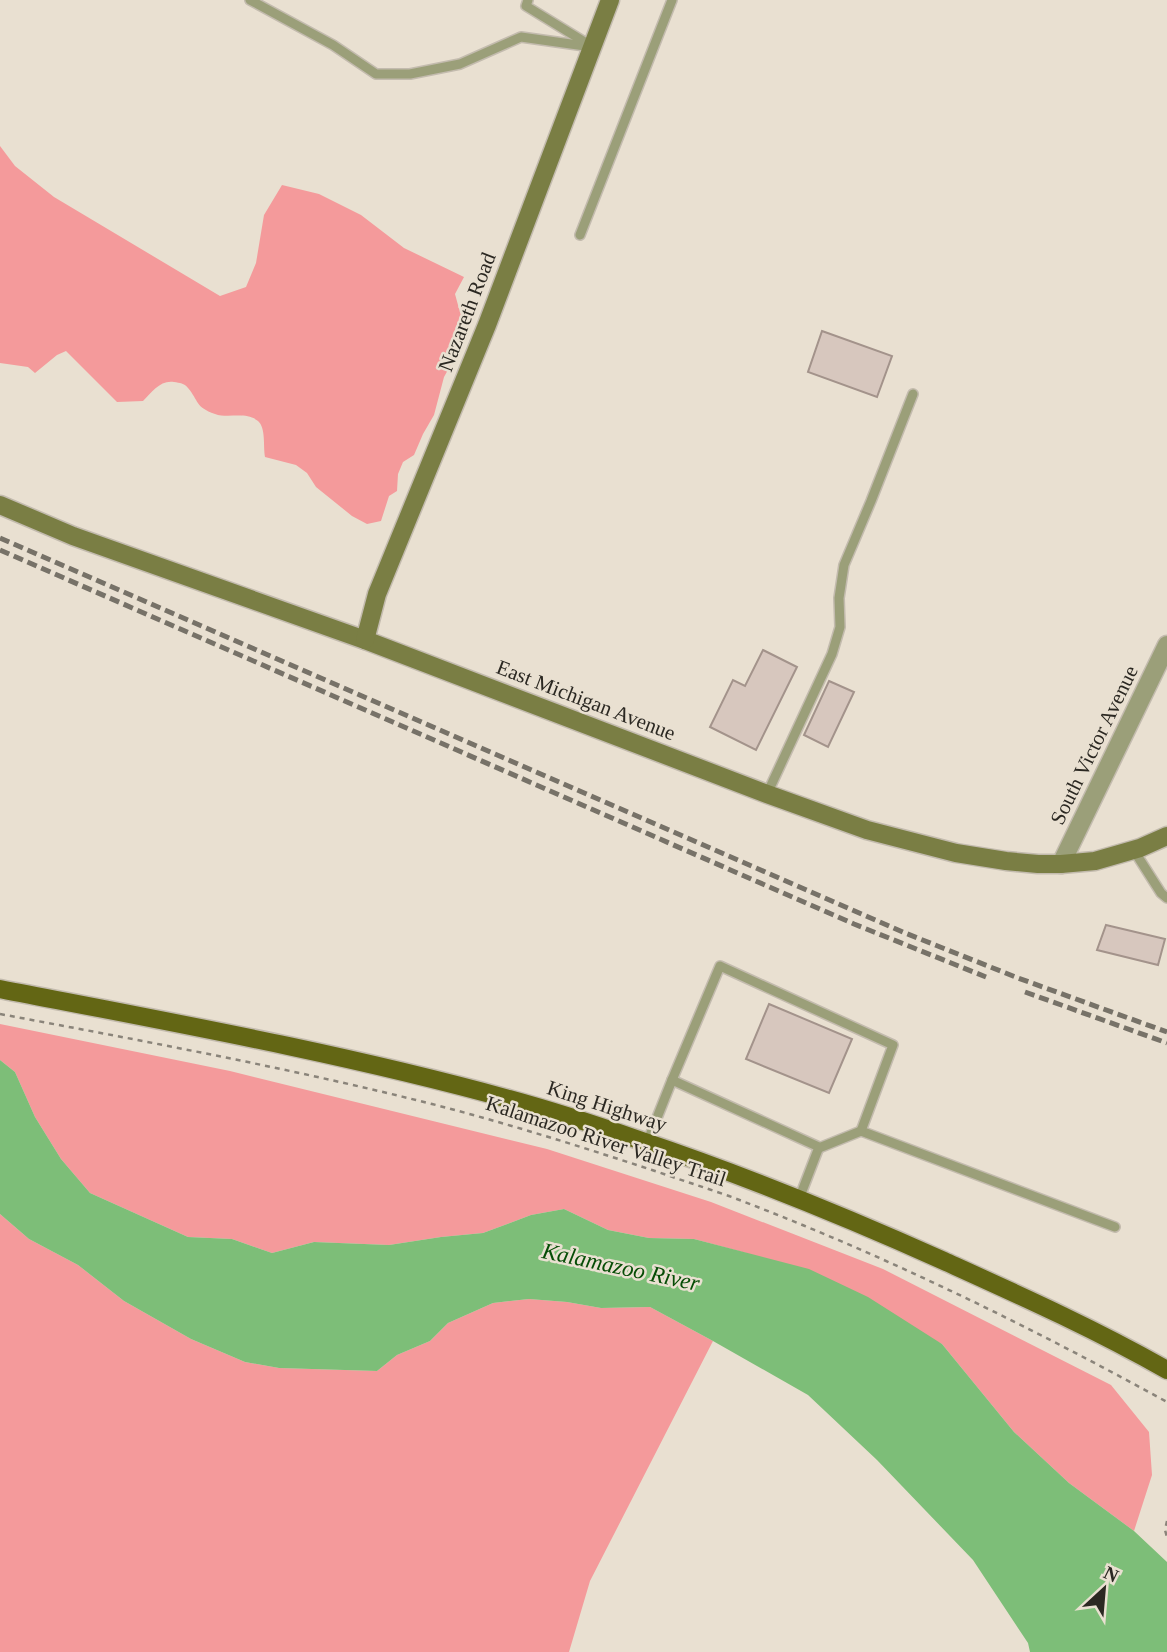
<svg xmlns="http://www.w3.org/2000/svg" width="1167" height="1652" viewBox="0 0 1167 1652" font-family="'Times New Roman',serif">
<rect width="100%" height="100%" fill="#e9e0d1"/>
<g fill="#f49a9b">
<path d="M 0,146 L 15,166 L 54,197 L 220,296 L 246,287 L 256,263 L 264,215 L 282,185 L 319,194 L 361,215 L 404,248 L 464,277 L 455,294 L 464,327 L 454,359 L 444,377 L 434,415 L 423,434 L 414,455 L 403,462 L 398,474 L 397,491 L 389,496 L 381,521 L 367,524 L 352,516 L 316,487 L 307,473 L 296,465 L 265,457 C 263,446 266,428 258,421 C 246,411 228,419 215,414 C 195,407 199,401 188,388 C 184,383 180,383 174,382 C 160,380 152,392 143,401 L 117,402 L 66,351 L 57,355 L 35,373 L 28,367 L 0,363 Z"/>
<path d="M 0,1024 L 230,1071 L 547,1149 L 711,1202 L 883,1269 L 1111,1385 L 1149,1432 L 1152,1475 L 1134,1531 L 1069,1483 L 1014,1432 L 942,1344 L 746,1253 L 694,1239 L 649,1238 L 608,1230 L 564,1209 L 531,1215 L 483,1233 L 441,1237 L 389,1245 L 314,1242 L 272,1253 L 232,1239 L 188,1237 L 90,1193 L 61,1159 L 35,1117 L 15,1072 L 0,1060 Z"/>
<path d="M 0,1214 L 29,1239 L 78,1265 L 124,1301 L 191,1339 L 245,1362 L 279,1368 L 377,1371 L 397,1355 L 430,1341 L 448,1323 L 493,1303 L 529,1299 L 567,1302 L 601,1308 L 650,1307 L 713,1341 L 590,1581 L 569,1652 L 0,1652 Z"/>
</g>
<path fill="#7dbe78" d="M 0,1060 L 15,1072 L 35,1117 L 61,1159 L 90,1193 L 188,1237 L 232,1239 L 272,1253 L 314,1242 L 389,1245 L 441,1237 L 483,1233 L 531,1215 L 564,1209 L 608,1230 L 649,1238 L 694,1239 L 809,1269 L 868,1297 L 942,1344 L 1014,1432 L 1069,1483 L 1134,1531 L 1167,1562 L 1167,1652 L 1030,1652 L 1028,1643 L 973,1560 L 877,1460 L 808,1395 L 713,1341 L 650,1307 L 601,1308 L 567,1302 L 529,1299 L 493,1303 L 448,1323 L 430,1341 L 397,1355 L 377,1371 L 279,1368 L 245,1362 L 191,1339 L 124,1301 L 78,1265 L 29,1239 L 0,1214 Z"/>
<g fill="#d7c7be" stroke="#a3938b" stroke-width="2">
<path d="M 822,331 L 892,356 L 877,397 L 808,372 Z"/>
<path d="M 763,650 L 797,667 L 756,750 L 710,727 L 733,680 L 745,686 Z"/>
<path d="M 829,681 L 854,692 L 828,747 L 804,735 Z"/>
<path d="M 1106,925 L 1165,939 L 1158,965 L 1097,950 Z"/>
<path d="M 769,1004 L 852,1039 L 829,1093 L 746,1059 Z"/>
</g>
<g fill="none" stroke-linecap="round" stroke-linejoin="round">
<defs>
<g id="lane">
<path d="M 250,0 L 333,45 L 376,74 L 410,74 L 460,64 L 521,37 L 592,47"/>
<path d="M 528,0 L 526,6 L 588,44"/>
<path d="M 580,235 L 672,0"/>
<path d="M 767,794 L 832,654 L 840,627 L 839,598 L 844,565 L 871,501 L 913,394"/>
<path d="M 1133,849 L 1161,893 L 1167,898"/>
<path d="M 672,1080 L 720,966 L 893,1045 L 861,1131 L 1115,1227"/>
<path d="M 647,1143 L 672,1080 L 819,1147 L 799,1199"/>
<path d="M 819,1148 L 861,1131"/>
</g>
<path id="street" d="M 1061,864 L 1167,645"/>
<g id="secondary">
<path d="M 0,505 L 73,536 L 365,640 L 767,794 L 867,830 L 956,853 L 1006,861 L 1038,864 L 1061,864 L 1095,861 L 1140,848 L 1167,836"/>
<path d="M 365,640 L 377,594 L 487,325 L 610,0"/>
</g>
<path id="primary" d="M 0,989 C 170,1022 342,1053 509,1099 C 553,1111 596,1125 639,1140 C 743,1175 844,1216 944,1261 C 1019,1295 1095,1329 1167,1370"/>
</defs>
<use href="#lane" stroke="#c3bbae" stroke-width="12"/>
<use href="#street" stroke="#c3bbae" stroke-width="21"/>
<use href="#secondary" stroke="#c3bbae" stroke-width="21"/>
<use href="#primary" stroke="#c3bbae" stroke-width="21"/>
<g stroke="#8a847a" stroke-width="2.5" stroke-dasharray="5 5" stroke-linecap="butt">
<path d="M 0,1014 C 144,1041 289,1068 432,1104 C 506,1123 579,1146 652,1170 C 678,1179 703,1187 729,1196 C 880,1253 1025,1324 1167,1402"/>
<path d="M 1167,1521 L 1165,1530 L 1167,1537"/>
</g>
<use href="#lane" stroke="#9b9f79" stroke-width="9"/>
<use href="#street" stroke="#9b9f79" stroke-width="18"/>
<use href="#secondary" stroke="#7a7e44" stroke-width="18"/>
<use href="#primary" stroke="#636614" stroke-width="18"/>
<g stroke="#777268" stroke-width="5" stroke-dasharray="10 5" stroke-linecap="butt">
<path d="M 0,538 L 905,933 L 1018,978 L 1167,1032"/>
<path d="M 0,550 L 854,924 L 986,977"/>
<path d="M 1025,992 L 1167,1043"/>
</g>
</g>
<g text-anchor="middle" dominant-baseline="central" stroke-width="5" stroke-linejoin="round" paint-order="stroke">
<g font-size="21" fill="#2b2822" stroke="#e9e0d1">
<text transform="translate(467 312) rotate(-69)">Nazareth Road</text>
<text transform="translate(586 700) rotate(21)">East Michigan Avenue</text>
<text transform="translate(1094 745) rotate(-64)">South Victor Avenue</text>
<text transform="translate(607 1106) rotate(18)">King Highway</text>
<text transform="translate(606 1141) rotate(18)">Kalamazoo River Valley Trail</text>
</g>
<g font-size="23" font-style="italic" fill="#064d06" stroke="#e9e0d1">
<text transform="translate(621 1267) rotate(12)">Kalamazoo River</text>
</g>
</g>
<g transform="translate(1104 1589) rotate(26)" stroke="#e9e0d1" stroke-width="5" paint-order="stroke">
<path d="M0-5L12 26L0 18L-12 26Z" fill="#2b2822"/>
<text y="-10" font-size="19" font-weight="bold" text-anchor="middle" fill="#2b2822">N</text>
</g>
</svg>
